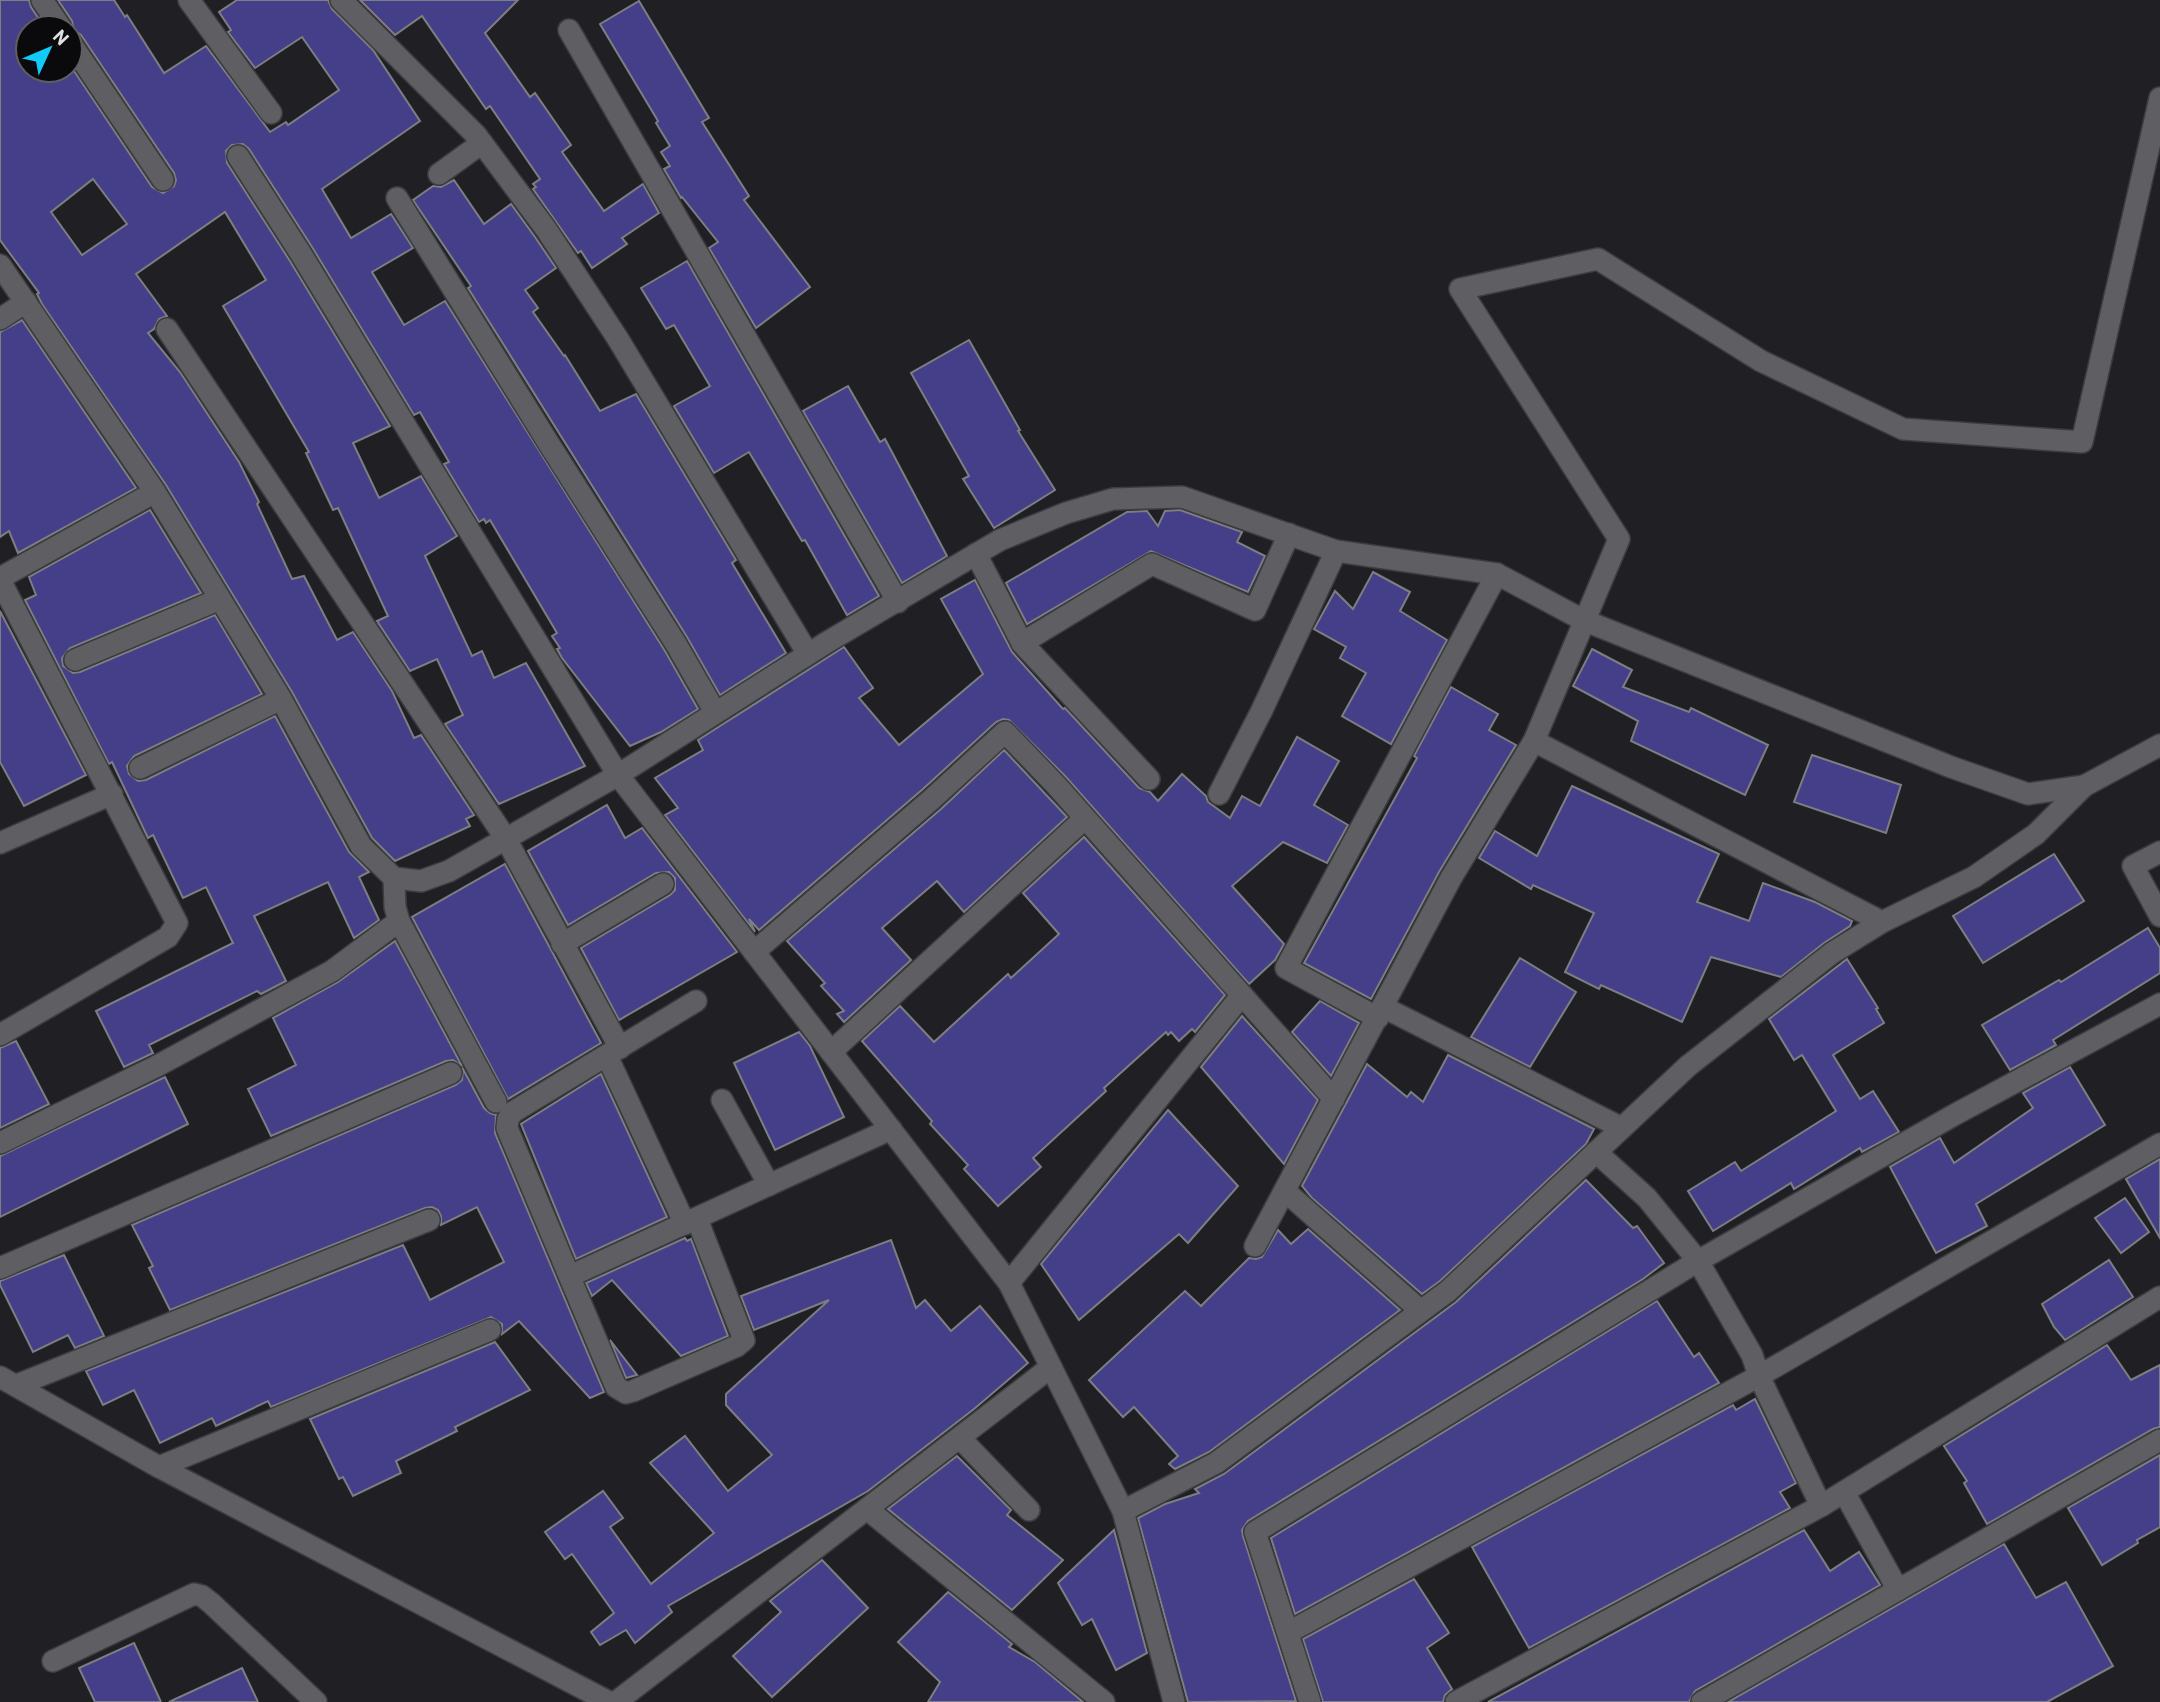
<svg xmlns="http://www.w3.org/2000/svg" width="2160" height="1702" viewBox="0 0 2160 1702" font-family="Barlow,sans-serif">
<rect width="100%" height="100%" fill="#202024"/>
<g fill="#453e89" stroke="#7d7e82" stroke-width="2" fill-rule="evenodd">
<path d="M 0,0 L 29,0 L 31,7 L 45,28 L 28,28 L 28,70 L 70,70 L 70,65 L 152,187 L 163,193 L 174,186 L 176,180 L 174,173 L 81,35 L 74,30 L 72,21 L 58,0 L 114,0 L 125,17 L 127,15 L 164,73 L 206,46 L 270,132 L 286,122 L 288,125 L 339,90 L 302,37 L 255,68 L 228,32 L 231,30 L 219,12 L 237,0 L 328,0 L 332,9 L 373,50 L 420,121 L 322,189 L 351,238 L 391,214 L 413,248 L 372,272 L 404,325 L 445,301 L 665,651 L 698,709 L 661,732 L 630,746 L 562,658 L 557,649 L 560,648 L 552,636 L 557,633 L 490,520 L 486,523 L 484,519 L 479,522 L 444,464 L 449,462 L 420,412 L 414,415 L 312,247 L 249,149 L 243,144 L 232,145 L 226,151 L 227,163 L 290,261 L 390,426 L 353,443 L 379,498 L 421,476 L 457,536 L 425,556 L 472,656 L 482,651 L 494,678 L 526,663 L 585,766 L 499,804 L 445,724 L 463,715 L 437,659 L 410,671 L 377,621 L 388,616 L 338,508 L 333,510 L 306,453 L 309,452 L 223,306 L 266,280 L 225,212 L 136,274 L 167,316 L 159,319 L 154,329 L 148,333 L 180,372 L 239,462 L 259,502 L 257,504 L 292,579 L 304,576 L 337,640 L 353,632 L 392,691 L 414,738 L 421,735 L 474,815 L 466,819 L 470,826 L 395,861 L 372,838 L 292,692 L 166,485 L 42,304 L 37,294 L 39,293 L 0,240 ZM 93,179 L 127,224 L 82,255 L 51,212 Z"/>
<path d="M 360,0 L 518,0 L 485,33 L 530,97 L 535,93 L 571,145 L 562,152 L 604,211 L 643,184 L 659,213 L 622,238 L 627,244 L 592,268 L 581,251 L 578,253 L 533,189 L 536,187 L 533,184 L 540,179 L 490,106 L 486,109 L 422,16 L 395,35 Z"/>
<path d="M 639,1 L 709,118 L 702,122 L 749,196 L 744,200 L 810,287 L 756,328 L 709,248 L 718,242 L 682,197 L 681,198 L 664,169 L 670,166 L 661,152 L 670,146 L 656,123 L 658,121 L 600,24 Z"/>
<path d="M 454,180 L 484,224 L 511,204 L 535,237 L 556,268 L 525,290 L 538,308 L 533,312 L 564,356 L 565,355 L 600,411 L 636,394 L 736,560 L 732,563 L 786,653 L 720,695 L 687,637 L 468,288 L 471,286 L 413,200 L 433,186 L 441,187 Z"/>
<path d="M 687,261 L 879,596 L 847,615 L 805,540 L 802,541 L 749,452 L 714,473 L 674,406 L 710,386 L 674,325 L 666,329 L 641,288 Z"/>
<path d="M 22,320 L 136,488 L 18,553 L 9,531 L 0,537 L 0,332 Z"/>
<path d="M 969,340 L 1020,430 L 1018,431 L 1055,490 L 994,528 L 963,479 L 969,476 L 911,373 Z"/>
<path d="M 848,386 L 880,442 L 885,439 L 947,556 L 902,583 L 803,411 Z"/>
<path d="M 150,510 L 201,593 L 70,648 L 62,658 L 63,666 L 73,673 L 80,672 L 215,615 L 262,694 L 134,756 L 127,766 L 129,774 L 138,781 L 146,780 L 275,716 L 349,852 L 369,872 L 359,877 L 379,920 L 354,938 L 328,882 L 254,916 L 286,981 L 261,994 L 257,991 L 149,1045 L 153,1053 L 124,1067 L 96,1011 L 233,943 L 206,887 L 183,898 L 153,835 L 148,838 L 112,762 L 109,764 L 25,600 L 36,595 L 29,577 Z"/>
<path d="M 1180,510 L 1242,532 L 1237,542 L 1265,556 L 1248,592 L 1151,551 L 1027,624 L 1006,583 L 1127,512 L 1147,511 L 1158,526 L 1165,511 Z"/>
<path d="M 1373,572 L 1410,592 L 1400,611 L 1447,640 L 1391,744 L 1342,716 L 1366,673 L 1340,658 L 1346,647 L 1314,629 L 1335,591 L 1353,609 Z"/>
<path d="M 975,580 L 1012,652 L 1063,709 L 1065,708 L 1139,788 L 1150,792 L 1158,801 L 1182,774 L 1206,796 L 1208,802 L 1230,818 L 1242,796 L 1260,806 L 1297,737 L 1339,761 L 1314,805 L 1348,825 L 1327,863 L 1283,842 L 1232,886 L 1284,944 L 1275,960 L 1249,984 L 1065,776 L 1009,720 L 1003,719 L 996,722 L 923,789 L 759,930 L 749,919 L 755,932 L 665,815 L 678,808 L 655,778 L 703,750 L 698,740 L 844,647 L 873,688 L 859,698 L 899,745 L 983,674 L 941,599 Z"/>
<path d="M 0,611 L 86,775 L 24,806 L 0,762 Z"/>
<path d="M 1592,649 L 1632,670 L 1623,687 L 1689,712 L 1691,708 L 1768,745 L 1745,795 L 1631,741 L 1638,721 L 1573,686 Z"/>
<path d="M 1451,687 L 1498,714 L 1489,730 L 1516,745 L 1439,872 L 1371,999 L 1304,963 L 1417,758 L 1414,756 Z"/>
<path d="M 1004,750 L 1067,817 L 964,912 L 937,881 L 882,928 L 911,960 L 844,1022 L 837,1014 L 844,1011 L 821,986 L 825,983 L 787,941 L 941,809 Z"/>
<path d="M 1812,755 L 1901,785 L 1886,833 L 1794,802 Z"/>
<path d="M 1572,786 L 1719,854 L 1697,902 L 1749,921 L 1763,883 L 1815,902 L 1852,921 L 1850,926 L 1824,943 L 1781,977 L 1711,957 L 1682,1022 L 1601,985 L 1599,989 L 1565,972 L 1594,913 L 1533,885 L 1531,889 L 1479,858 L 1495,831 L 1537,856 Z"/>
<path d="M 607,805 L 625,838 L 642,828 L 737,952 L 619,1020 L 581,948 L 670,895 L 675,890 L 675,878 L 669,872 L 656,873 L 568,925 L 528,851 Z"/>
<path d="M 1084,837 L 1225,995 L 1195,1032 L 1192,1029 L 1179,1041 L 1171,1032 L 1168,1035 L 1166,1032 L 1104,1088 L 1106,1091 L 1033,1158 L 1041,1167 L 998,1206 L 964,1169 L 968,1165 L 930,1124 L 932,1121 L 862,1041 L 900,1006 L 934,1042 L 1008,974 L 1011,978 L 1059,934 L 1023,893 Z"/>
<path d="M 2054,854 L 2084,901 L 1983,963 L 1953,916 Z"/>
<path d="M 505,864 L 601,1043 L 508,1099 L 412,917 Z"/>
<path d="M 2148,928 L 2160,948 L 2160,973 L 2053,1040 L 2056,1045 L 2010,1070 L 1982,1025 L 2059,980 L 2061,982 Z"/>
<path d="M 395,941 L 462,1066 L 453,1060 L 446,1061 L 271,1136 L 248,1089 L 296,1065 L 273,1018 L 338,982 Z"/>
<path d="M 1520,958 L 1576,992 L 1530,1067 L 1471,1037 Z"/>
<path d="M 1847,959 L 1878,1008 L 1876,1009 L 1884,1023 L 1833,1055 L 1860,1099 L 1873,1091 L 1899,1132 L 1862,1152 L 1860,1148 L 1794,1189 L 1791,1183 L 1713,1231 L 1688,1191 L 1735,1162 L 1741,1171 L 1836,1111 L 1802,1055 L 1794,1060 L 1769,1019 Z"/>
<path d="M 1320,1001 L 1359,1023 L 1331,1076 L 1292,1032 Z"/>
<path d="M 1242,1016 L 1318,1100 L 1284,1164 L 1201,1067 Z"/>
<path d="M 799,1032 L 810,1046 L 844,1117 L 775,1150 L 734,1063 Z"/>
<path d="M 16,1041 L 49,1104 L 0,1128 L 0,1048 Z"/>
<path d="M 1448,1055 L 1594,1129 L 1586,1144 L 1440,1281 L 1422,1294 L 1312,1198 L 1302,1186 L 1367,1064 L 1407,1097 L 1411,1092 L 1423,1102 Z"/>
<path d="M 2070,1067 L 2105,1125 L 1976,1204 L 1987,1226 L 1936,1253 L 1890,1167 L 1940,1138 L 1954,1163 L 2033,1108 L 2023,1093 Z"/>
<path d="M 463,1069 L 484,1108 L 490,1113 L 496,1115 L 495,1133 L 604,1392 L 590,1398 L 519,1321 L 502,1334 L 502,1324 L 491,1317 L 271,1407 L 268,1401 L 216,1426 L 212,1418 L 160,1443 L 134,1390 L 103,1405 L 86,1371 L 403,1245 L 430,1300 L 504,1262 L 477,1207 L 441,1225 L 441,1216 L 438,1210 L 432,1207 L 425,1208 L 170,1310 L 149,1268 L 153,1266 L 132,1225 L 456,1085 L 462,1080 Z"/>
<path d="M 601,1074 L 667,1217 L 576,1259 L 521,1124 Z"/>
<path d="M 165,1077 L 188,1124 L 0,1217 L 0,1156 Z"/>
<path d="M 1168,1110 L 1238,1186 L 1188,1243 L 1179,1234 L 1079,1320 L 1041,1264 Z"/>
<path d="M 2160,1159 L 2160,1238 L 2126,1179 Z"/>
<path d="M 1586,1180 L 1633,1228 L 1637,1226 L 1664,1263 L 1643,1279 L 1248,1521 L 1242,1530 L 1243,1536 L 1296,1701 L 1188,1702 L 1138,1518 L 1165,1504 L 1199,1493 L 1195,1489 L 1224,1474 L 1456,1302 Z"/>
<path d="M 2125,1198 L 2149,1232 L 2121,1253 L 2095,1218 Z"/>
<path d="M 1308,1229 L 1400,1310 L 1209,1452 L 1175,1469 L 1169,1464 L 1178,1456 L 1134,1407 L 1123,1417 L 1089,1380 L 1185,1291 L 1201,1306 L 1249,1258 L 1256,1259 L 1262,1257 L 1278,1230 L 1291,1244 Z"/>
<path d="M 685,1238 L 687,1241 L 691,1239 L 728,1336 L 681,1356 L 612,1280 L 592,1296 L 586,1283 Z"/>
<path d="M 891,1240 L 916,1308 L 925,1300 L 951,1331 L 980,1306 L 1028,1363 L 974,1409 L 868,1491 L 668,1606 L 672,1612 L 635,1643 L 626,1630 L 600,1645 L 591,1632 L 614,1613 L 572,1554 L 565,1559 L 545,1532 L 603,1491 L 623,1518 L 610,1527 L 651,1584 L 714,1533 L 650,1463 L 685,1436 L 728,1491 L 772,1455 L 726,1405 L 726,1394 L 829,1300 L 754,1330 L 741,1296 Z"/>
<path d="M 64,1255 L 104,1336 L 75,1348 L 68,1335 L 33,1352 L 0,1285 L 0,1281 Z"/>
<path d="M 2109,1260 L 2133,1297 L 2065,1340 L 2054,1327 L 2042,1304 Z"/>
<path d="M 1657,1301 L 1694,1357 L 1699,1353 L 1719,1383 L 1295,1614 L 1271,1538 Z"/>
<path d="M 610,1340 L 637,1375 L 626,1378 Z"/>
<path d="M 495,1342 L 530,1390 L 455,1427 L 457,1431 L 396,1461 L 401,1473 L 353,1496 L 343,1477 L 339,1479 L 310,1419 Z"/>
<path d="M 2107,1345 L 2131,1380 L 2160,1365 L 2160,1427 L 2153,1429 L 1987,1524 L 1964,1483 L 1967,1481 L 1944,1446 Z"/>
<path d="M 1755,1399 L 1796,1483 L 1780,1492 L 1790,1508 L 1529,1648 L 1472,1547 L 1733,1405 L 1736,1410 Z"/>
<path d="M 2160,1455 L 2160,1527 L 2137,1540 L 2138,1543 L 2102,1565 L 2068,1508 Z"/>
<path d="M 957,1456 L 1011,1510 L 1007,1515 L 1063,1560 L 1012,1610 L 888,1509 Z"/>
<path d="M 1114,1530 L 1147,1653 L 1116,1670 L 1092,1619 L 1082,1625 L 1058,1583 Z"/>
<path d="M 1804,1530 L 1830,1571 L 1859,1552 L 1880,1585 L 1695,1691 L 1689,1702 L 1488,1702 Z"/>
<path d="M 2004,1544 L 2036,1598 L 2066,1582 L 2113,1666 L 2047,1702 L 1728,1702 Z"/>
<path d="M 822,1560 L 868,1608 L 772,1697 L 733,1656 L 781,1612 L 770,1601 Z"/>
<path d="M 1414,1579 L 1449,1633 L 1427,1648 L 1452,1689 L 1445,1695 L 1443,1702 L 1323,1702 L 1303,1639 Z"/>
<path d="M 948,1592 L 1012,1644 L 1009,1647 L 1035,1662 L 1083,1702 L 928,1702 L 940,1682 L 898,1642 Z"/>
<path d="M 134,1643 L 161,1702 L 95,1702 L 79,1668 Z"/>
<path d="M 242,1668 L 258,1702 L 169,1702 Z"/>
</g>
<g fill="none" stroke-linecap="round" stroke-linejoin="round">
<defs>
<g id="street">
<path d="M 42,0 L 61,28"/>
<path d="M 189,0 L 271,113"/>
<path d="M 341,0 L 476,135 L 546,229 L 618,339 L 808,654"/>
<path d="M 569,30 L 898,602"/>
<path d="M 70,42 L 163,180"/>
<path d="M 238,156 L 301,254 L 618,775 L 1009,1283 L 1123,1511 L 1174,1702"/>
<path d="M 439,174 L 482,143"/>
<path d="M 397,198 L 549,444 L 676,644 L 715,712"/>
<path d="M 0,265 L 155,492 L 281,699 L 361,846 L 394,878 L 421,881 L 449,871 L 618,775 L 829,641 L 1000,540 L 1066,513 L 1113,499 L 1182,497 L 1336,551 L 1497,574 L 1583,620 L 1951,767 L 2028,794 L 2084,786"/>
<path d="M 0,319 L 26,302"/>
<path d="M 167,329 L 506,839 L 620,1048"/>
<path d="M 976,554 L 1022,643 L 1149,779"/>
<path d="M 0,578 L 155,492"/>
<path d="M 0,580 L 177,923 L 168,937 L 0,1035"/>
<path d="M 1022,643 L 1152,564 L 1255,610 L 1289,534"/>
<path d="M 75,660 L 220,599"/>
<path d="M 1534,741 L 1882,922"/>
<path d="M 140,768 L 281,699"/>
<path d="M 1219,794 L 1262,710 L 1336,551"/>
<path d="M 0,843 L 112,794"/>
<path d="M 2160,852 L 2133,866 L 2160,916"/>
<path d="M 399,921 L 496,1102"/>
<path d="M 562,944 L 663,884"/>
<path d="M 754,952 L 932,799 L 1005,732 L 1056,785 L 1334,1099"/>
<path d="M 696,1001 L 513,1112 L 508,1119 L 507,1128 L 616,1387 L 626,1393 L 633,1391 L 737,1346 L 744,1340 L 697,1219"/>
<path d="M 1383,1007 L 1622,1128"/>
<path d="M 1378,1018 L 1286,968 L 1497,574"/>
<path d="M 831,1052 L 1084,819"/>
<path d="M 607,1056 L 685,1224"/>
<path d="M 722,1100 L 769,1185"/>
<path d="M 0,1143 L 157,1066 L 332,971 L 399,921 L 395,907 L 394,878"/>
<path d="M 1596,1152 L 1647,1198 L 1698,1261 L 1954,1115 L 2160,1004"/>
<path d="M 1285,1191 L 1421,1311"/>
<path d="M 1255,1246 L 1451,878 L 1534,741 L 1619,539 L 1460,289 L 1598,259 L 1761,361 L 1903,429 L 2082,442 L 2160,98"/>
<path d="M 0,1268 L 451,1073"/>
<path d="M 570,1276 L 891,1129"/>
<path d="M 1009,1283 L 1242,995"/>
<path d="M 0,1377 L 159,1467 L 609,1702"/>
<path d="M 17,1385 L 429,1220"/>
<path d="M 960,1438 L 1029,1510"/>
<path d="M 159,1467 L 490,1330"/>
<path d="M 1844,1492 L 1898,1590"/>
<path d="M 867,1509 L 1104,1702"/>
<path d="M 1123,1511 L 1216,1463 L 1448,1291 L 1688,1066 L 1832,953 L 1882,922 L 1974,877 L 2036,834 L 2084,786 L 2160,745"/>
<path d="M 1289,1632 L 1759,1376 L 2160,1144"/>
<path d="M 53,1661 L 194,1594 L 202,1596 L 211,1603 L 316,1702"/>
<path d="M 616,1702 L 1051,1367"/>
<path d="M 1310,1702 L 1255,1532 L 1698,1261 L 1752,1355 L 1759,1376 L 1821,1506 L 2160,1297"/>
<path d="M 1456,1702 L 1821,1506"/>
<path d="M 1702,1702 L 2160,1440"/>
</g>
</defs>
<use href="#street" stroke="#3d3d40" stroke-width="24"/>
<use href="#street" stroke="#5e5e63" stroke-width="21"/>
</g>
<g transform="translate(49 49) rotate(46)"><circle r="33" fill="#0a0a0c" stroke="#5f5f62" stroke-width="2"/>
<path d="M0-5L12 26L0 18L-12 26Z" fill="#11cafa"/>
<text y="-10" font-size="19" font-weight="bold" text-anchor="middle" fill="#dfdfe2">N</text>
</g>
</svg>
